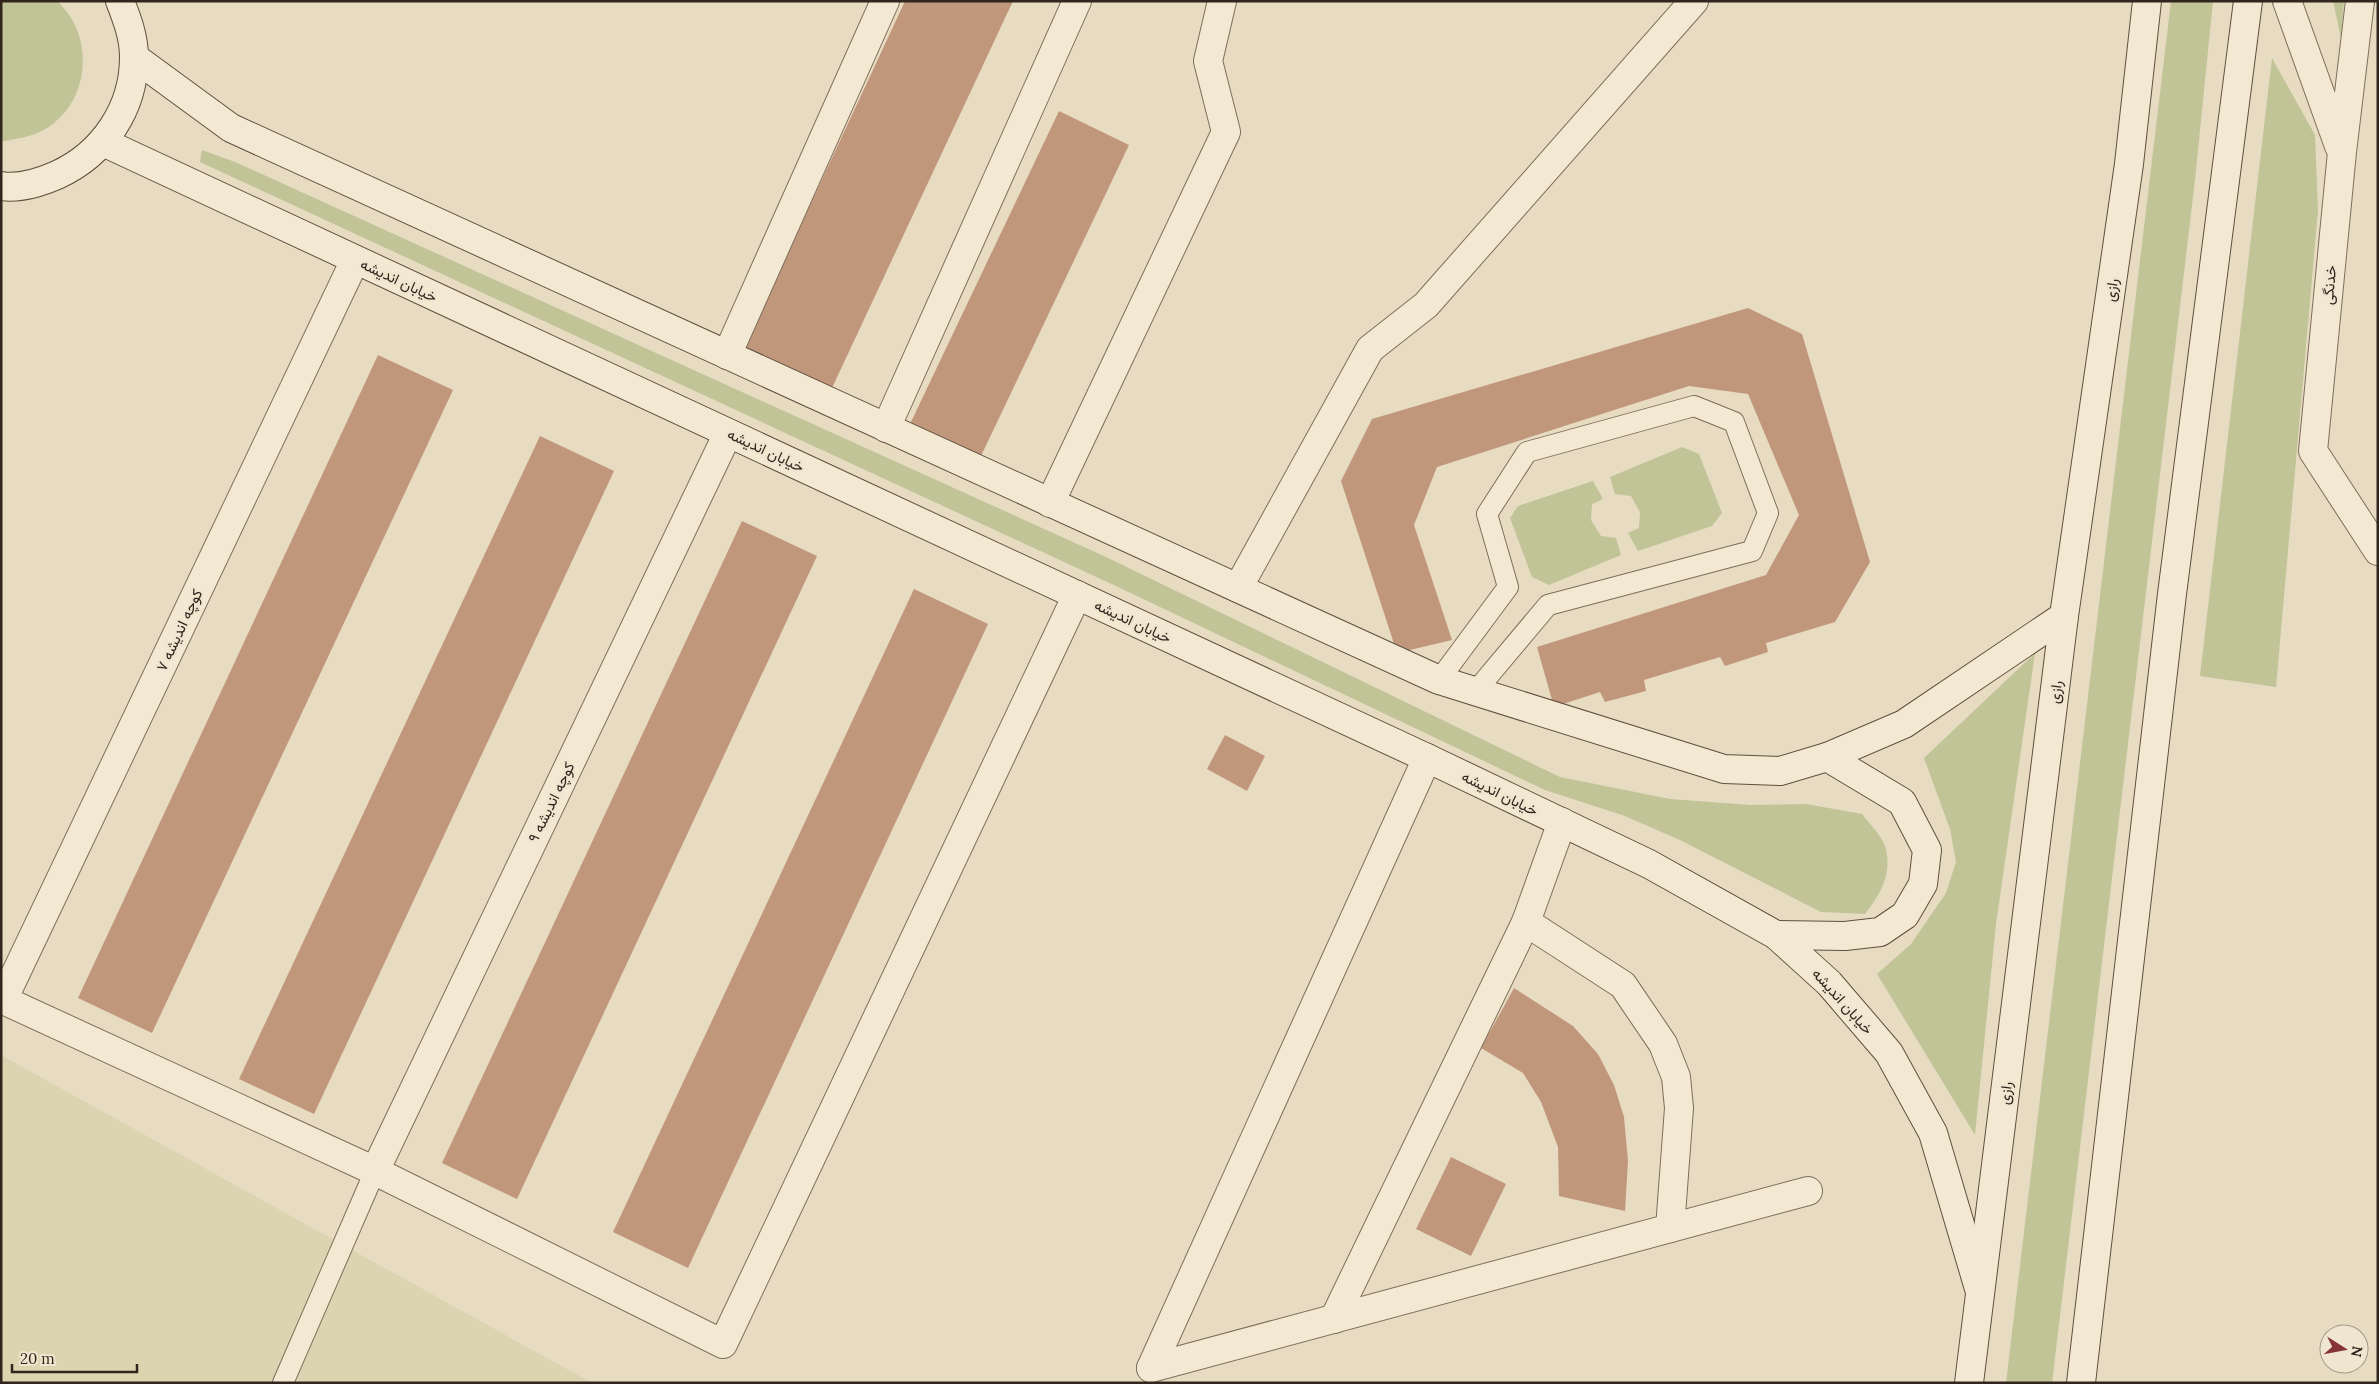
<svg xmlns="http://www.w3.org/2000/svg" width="2379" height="1384" viewBox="0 0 2379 1384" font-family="Lora,Vazirmatn,serif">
<rect width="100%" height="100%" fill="#e7dbc2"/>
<path fill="#dcd4b0" d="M 1,1055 L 592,1383 L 1,1383 Z"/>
<g fill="#c0c497">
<path d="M 1,1 L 57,1 C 92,32 92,93 54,123 C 40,135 22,138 5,141 L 1,141 Z"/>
<path d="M 2171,1 L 2213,1 L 2195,180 L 2052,1383 L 2006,1383 Z"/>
<path d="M 2333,1 L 2344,1 L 2341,38 Z"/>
<path d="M 2272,58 L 2315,135 L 2318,210 L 2276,687 L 2200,676 Z"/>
<path d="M 202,150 L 235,162 L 1106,557 L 1560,777 L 1670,799 L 1751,805 L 1806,804 L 1862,814 C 1869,823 1881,835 1885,846 C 1893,872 1881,894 1865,914 L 1821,912 L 1680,840 L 1625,816 L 1545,790 L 1118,587 L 200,162 Z"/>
<path d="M 1682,447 L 1699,454 L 1722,513 L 1712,526 L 1638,551 L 1628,533 L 1639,528 L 1640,512 L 1631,496 L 1615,494 L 1610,477 Z"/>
<path d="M 1593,481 L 1603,499 L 1592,504 L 1591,520 L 1601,536 L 1616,538 L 1621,555 L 1549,585 L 1532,577 L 1510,518 L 1518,506 Z"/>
<path d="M 2035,653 L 1996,924 L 1975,1135 L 1877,974 L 1911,944 L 1946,893 L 1956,862 L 1950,829 L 1924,758 Z"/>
</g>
<g fill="#c1977c">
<path d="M 905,1 L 1013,1 L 832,388 L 744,347 Z"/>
<path d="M 1059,111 L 1129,145 L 980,458 L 910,424 Z"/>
<path d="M 1748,308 L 1802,334 L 1870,562 L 1835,622 L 1766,643 L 1768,652 L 1725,666 L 1720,657 L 1644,680 L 1646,691 L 1605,702 L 1600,692 L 1554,707 L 1537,647 L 1766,575 L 1799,515 L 1748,394 L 1689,386 L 1437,467 L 1414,525 L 1452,640 L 1397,653 L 1341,481 L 1372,419 Z"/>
<path d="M 378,355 L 453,390 L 152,1033 L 78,998 Z"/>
<path d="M 540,436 L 614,471 L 314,1114 L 239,1079 Z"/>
<path d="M 742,521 L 817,556 L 517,1199 L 442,1163 Z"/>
<path d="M 914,589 L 988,624 L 688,1268 L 613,1232 Z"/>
<path d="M 1225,735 L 1265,756 L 1247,791 L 1207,769 Z"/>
<path d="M 1514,988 L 1573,1026 L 1598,1054 L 1614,1085 L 1624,1117 L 1628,1161 L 1625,1211 L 1559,1196 L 1558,1147 L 1541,1102 L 1523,1073 L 1481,1048 Z"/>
<path d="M 1451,1157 L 1506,1184 L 1471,1256 L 1416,1229 Z"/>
</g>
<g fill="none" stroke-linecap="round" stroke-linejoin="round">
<defs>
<g id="lane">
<path d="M 1439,680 L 1508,587 L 1487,514 L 1527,452 L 1694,406 L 1734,422 L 1768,513 L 1752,551 L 1548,605 L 1475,692"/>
<path d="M 283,1383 L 375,1171"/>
</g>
<g id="street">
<path d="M 2287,1 L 2339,146"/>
<path d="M 2360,1 L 2342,152 L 2313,451 L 2378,551"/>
<path d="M 727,355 L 885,1"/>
<path d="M 886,428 L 1077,1"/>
<path d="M 1050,503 L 1226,132 L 1208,61 L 1222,1"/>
<path d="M 1238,588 L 1370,349 L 1426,305 L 1694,1"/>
<path d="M 1526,922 L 1623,985 L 1663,1044 L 1676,1077 L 1679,1108 L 1670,1228"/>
<path d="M 1,999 L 375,1171 L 723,1344 L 1077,595"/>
<path d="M 3,1000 L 355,260"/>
<path d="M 375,1171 L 728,433"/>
<path d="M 1334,1319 L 1526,922 L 1562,822"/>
<path d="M 1151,1368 L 1808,1191"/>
<path d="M 1151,1368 L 1427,758"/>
</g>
<g id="secondary">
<path d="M 134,57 L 231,128 L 1439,680 L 1724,769 L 1780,771 L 1827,757 L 1904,724 L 2064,616"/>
<path d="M 103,142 L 1427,758 L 1649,864 L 1776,935 L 1829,983 L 1889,1053 L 1933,1133 L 1980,1292"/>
<path d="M 1,186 C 19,189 41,182 57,175 C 103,154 134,109 134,57 C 134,37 127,19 120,1"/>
<path d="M 1776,935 L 1845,936 L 1880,932 L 1905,915 L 1923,884 L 1927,850 L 1902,802 L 1827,757"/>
<path d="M 1969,1383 L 2064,616 L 2129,164 L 2147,1"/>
<path d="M 2081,1383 L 2172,594 L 2248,1"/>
</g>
</defs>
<use href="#lane" stroke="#7f6d5b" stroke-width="22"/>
<use href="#street" stroke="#7f6d5b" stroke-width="30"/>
<use href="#secondary" stroke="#604f3e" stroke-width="30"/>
<use href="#lane" stroke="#f3e9d3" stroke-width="20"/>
<use href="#street" stroke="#f3e9d3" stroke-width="28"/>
<use href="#secondary" stroke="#f3e9d3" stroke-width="28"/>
</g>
<g text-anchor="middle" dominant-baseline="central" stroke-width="5" stroke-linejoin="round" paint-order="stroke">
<g font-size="15" fill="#30261e" stroke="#f0e6d0">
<text transform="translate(399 280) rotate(25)">خیابان اندیشه</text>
<text transform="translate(2329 285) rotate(-85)">خدنگی</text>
<text transform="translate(2111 290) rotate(-82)">رازی</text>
<text transform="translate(766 450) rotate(25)">خیابان اندیشه</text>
<text transform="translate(1133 621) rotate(25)">خیابان اندیشه</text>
<text transform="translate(179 630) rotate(-65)">کوچه اندیشه ۷</text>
<text transform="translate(2055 692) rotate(-83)">رازی</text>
<text transform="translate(1500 793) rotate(26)">خیابان اندیشه</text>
<text transform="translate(551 802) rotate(-64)">کوچه اندیشه ۹</text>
<text transform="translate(1843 1001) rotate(48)">خیابان اندیشه</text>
<text transform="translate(2005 1093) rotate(-83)">رازی</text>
</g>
</g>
<rect width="2379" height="1384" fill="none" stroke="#30261e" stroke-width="5"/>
<g transform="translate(2344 1349) rotate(101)"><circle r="24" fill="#f0e6d0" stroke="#a39989"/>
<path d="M0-4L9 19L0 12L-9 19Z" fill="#863336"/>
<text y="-8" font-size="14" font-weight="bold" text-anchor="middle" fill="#30261e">N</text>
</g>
<path d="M12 1364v8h125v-8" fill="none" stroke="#30261e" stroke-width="2.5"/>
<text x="20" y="1364" font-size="15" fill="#30261e" stroke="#f0e6d0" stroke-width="4" paint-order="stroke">20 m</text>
</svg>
